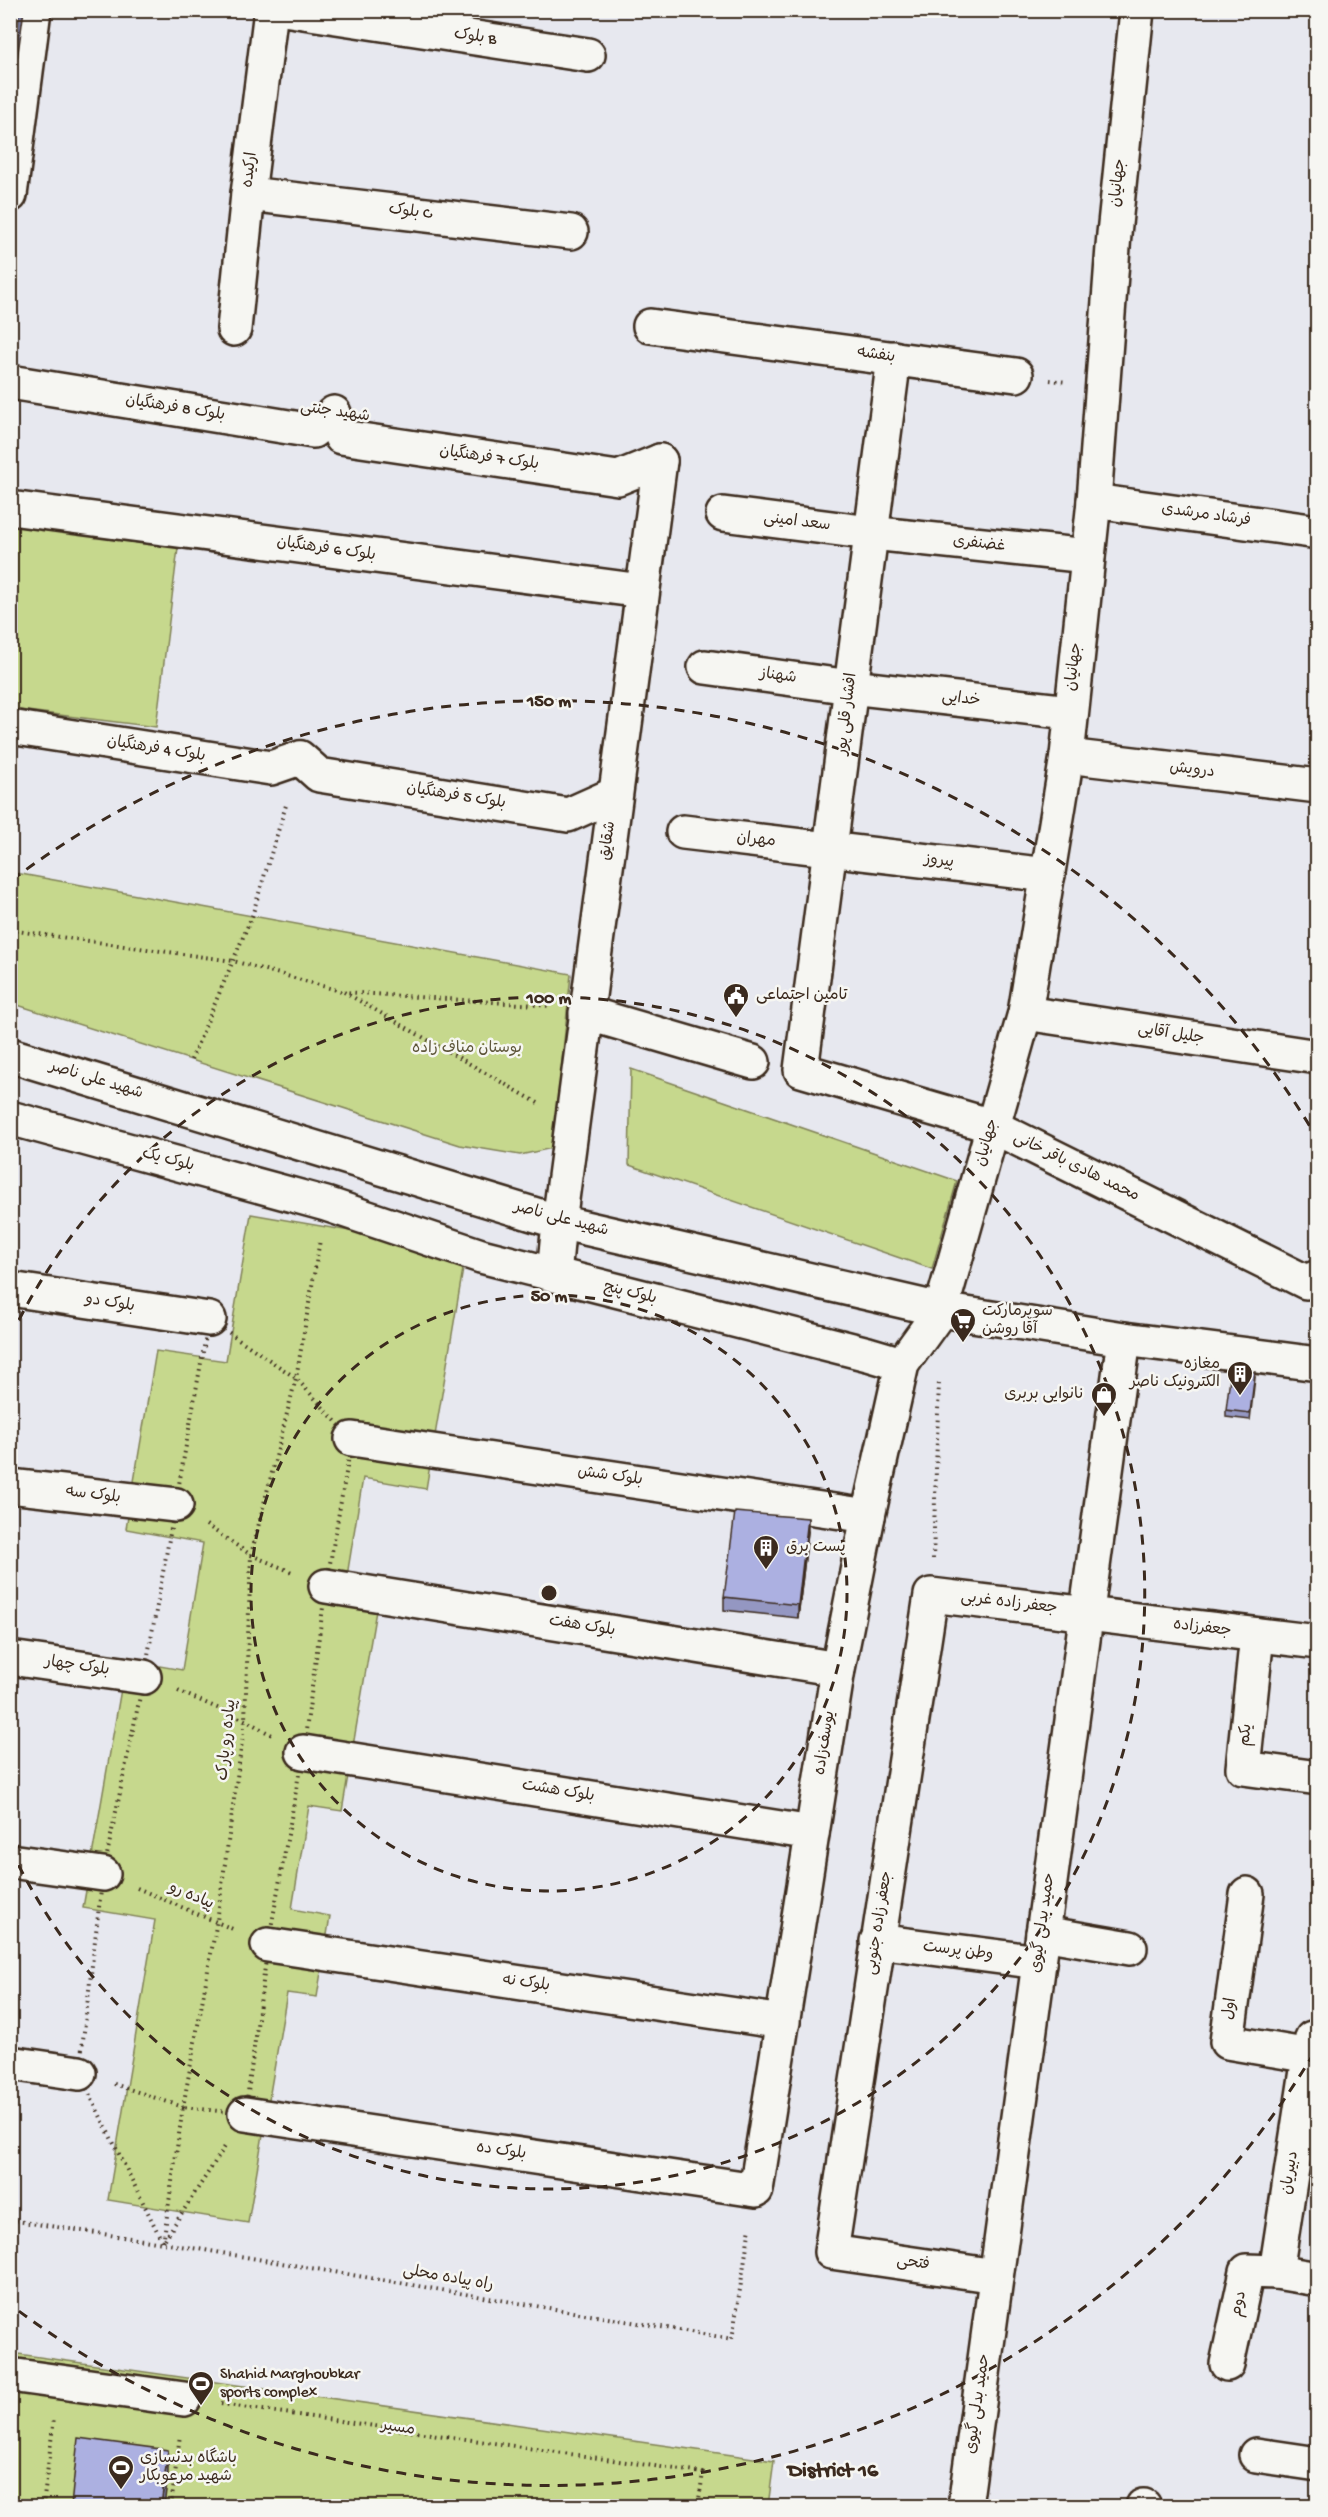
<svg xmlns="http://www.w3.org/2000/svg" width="1328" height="2517" viewBox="0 0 1328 2517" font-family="'Gochi Hand','Playpen Sans Arabic',sans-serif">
<rect width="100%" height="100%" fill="#e7e8ef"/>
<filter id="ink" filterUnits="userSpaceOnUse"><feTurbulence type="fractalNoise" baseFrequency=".0167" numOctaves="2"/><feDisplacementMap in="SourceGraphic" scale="12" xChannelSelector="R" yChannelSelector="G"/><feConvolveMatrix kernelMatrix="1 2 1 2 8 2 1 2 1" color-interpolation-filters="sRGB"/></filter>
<g filter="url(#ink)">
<g fill="#c6d88d" stroke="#808156" stroke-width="1.5">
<path d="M 11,511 L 180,532 L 156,727 L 11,709 Z"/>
<path d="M 10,872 L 571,974 L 553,1148 L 520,1155 L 460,1145 L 11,1003 Z"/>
<path d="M 631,1069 L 957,1181 L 932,1269 L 629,1165 Z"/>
<path d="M 251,1214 L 466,1251 L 426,1489 L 363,1478 L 347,1576 L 381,1581 L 342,1811 L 309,1806 L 292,1909 L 330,1916 L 317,1997 L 287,1993 L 248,2223 L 108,2200 L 155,1920 L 83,1908 L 126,1660 L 182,1670 L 203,1543 L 126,1529 L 156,1351 L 226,1361 Z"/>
<path d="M 11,2353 L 774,2461 L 768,2506 L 11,2506 Z"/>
</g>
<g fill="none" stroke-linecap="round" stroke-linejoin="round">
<defs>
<g id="minor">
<path d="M 290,10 L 588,55"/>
<path d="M 248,194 L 571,232"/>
<path d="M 10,195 L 34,10"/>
<path d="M 650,326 L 1016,375"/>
<path d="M 234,329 L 248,194 L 271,10"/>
<path d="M 894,358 L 801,1070 L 992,1126 L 1306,1282 L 1318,1277"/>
<path d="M 10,382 L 313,431 L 334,413 L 341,437 L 618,478 L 660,461"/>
<path d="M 1094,501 L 1318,532"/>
<path d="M 10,508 L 642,591"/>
<path d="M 723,514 L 871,533 L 1088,556"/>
<path d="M 705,667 L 851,687 L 1070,712"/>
<path d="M 10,727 L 271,768 L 300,758 L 319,775 L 568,815 L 615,794"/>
<path d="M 1067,756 L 1318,786"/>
<path d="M 683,832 L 1048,875"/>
<path d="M 586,1013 L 753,1062"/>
<path d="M 1025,1013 L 1318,1057"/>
<path d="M 10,1055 L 559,1222 L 941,1310 L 1124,1339 L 1318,1364"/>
<path d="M 10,1118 L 326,1204 L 481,1256 L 868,1354 L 902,1364"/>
<path d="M 554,1275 L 559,1222 L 660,461"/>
<path d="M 10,1289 L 209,1319"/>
<path d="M 352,1439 L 868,1516"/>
<path d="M 10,1486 L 176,1505"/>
<path d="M 326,1586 L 838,1669"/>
<path d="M 1257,1635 L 1243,1768 L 1311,1777"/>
<path d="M 10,1658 L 144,1677"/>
<path d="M 303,1752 L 812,1833"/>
<path d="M 10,1861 L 103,1874"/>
<path d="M 1247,1894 L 1227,2042 L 1310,2056"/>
<path d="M 1043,1933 L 1130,1948"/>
<path d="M 877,1941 L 1039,1962"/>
<path d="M 268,1945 L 783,2022"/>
<path d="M 1318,2039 L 1312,2038 L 1276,2272 L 1318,2279"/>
<path d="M 10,2063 L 79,2073"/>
<path d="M 245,2114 L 756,2190 L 838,1669 L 868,1516 L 902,1364 L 941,1310 L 1025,1013 L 1067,756 L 1094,501 L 1114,234 L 1137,10"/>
<path d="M 996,2276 L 831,2252 L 931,1595 L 1318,1642"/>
<path d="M 1227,2364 L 1247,2271 L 1276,2272"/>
<path d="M 10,2375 L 184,2399"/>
<path d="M 1256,2455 L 1318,2464"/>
<path d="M 965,2506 L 1124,1339"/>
<path d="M 1143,2506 L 1144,2506"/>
</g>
</defs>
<use href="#minor" stroke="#3b2a1e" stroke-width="38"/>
<g stroke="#3b2a1e" stroke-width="4" stroke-dasharray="1.5 4.5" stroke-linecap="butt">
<path d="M 1050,380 L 1067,382"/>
<path d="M 10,930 L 233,961 L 344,992"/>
<path d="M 191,1060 L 252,916 L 287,802"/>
<path d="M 538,1103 L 344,992 L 551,1006"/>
<path d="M 209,1319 L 296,1378 L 352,1439 L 326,1586 L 303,1752 L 268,1945 L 245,2114 L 183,2107 L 163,2243 L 79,2073 L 103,1874 L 144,1677 Z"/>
<path d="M 206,1525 L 251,1555 L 292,1572"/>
<path d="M 933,1559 L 939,1381"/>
<path d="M 178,1691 L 245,1720 L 272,1735"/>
<path d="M 137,1888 L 235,1930"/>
<path d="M 114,2084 L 183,2107 L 217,1921 L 245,1720 L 251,1555 L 296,1378 L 320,1240"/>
<path d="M 10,2220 L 163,2243 L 732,2339 L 750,2227"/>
<path d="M 165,2239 L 226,2145"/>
<path d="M 221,2404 L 703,2473 L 698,2506"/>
<path d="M 43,2506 L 54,2418"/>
<path d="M 171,2506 L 180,2435"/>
</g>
<use href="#minor" stroke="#f6f6f2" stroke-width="33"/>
</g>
<g fill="#9497c2" stroke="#3b2a1e" stroke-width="1.5">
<path d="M 1255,1378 L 1250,1420 L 1226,1417 L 1226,1410 Z"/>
<path d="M 808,1532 L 798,1618 L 724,1610 L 724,1597 Z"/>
</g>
<g fill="#787b9e" stroke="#3b2a1e" stroke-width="1.5">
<path d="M 19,10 L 24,10 L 10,110 L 10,77 Z"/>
<path d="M 808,1518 L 808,1532 L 798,1618 L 798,1605 Z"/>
<path d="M 168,2450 L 168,2475 L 164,2506 L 161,2506 Z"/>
</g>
<g fill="#acb0e1" stroke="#3b2a1e" stroke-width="1.5">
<path d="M 10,10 L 19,10 L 10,77 Z"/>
<path d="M 1231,1369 L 1255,1372 L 1250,1413 L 1226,1410 Z"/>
<path d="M 735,1512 L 808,1518 L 798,1605 L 724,1597 Z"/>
<path d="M 78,2438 L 168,2450 L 161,2506 L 71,2506 Z"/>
</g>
</g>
<g fill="none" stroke="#3b2a1e" stroke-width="3" stroke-dasharray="10 8">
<circle cx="549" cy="1593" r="298"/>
<path d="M11 1336A596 596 0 1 1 11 1850"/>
<path d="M1314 2053A893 893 0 0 1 12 2306M12 880A893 893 0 0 1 1314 1133"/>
</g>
<defs>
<symbol id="civic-pin" viewBox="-11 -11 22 30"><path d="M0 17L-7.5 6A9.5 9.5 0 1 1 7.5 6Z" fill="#3b2a1e" stroke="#f6f6f2"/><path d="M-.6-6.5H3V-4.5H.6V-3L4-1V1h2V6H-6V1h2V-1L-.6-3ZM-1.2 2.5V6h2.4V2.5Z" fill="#fff"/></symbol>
<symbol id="supermarket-pin" viewBox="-11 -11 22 30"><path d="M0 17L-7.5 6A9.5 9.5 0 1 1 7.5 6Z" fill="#3b2a1e" stroke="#f6f6f2"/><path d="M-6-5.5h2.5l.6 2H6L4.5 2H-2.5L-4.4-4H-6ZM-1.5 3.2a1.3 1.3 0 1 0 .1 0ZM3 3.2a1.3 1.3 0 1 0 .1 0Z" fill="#fff"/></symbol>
<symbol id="building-pin" viewBox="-11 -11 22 30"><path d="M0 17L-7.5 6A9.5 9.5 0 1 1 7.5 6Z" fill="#3b2a1e" stroke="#f6f6f2"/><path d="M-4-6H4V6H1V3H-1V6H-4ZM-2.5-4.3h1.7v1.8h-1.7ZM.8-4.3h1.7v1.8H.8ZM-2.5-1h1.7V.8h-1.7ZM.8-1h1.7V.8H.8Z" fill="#fff"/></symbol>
<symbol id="shop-pin" viewBox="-11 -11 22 30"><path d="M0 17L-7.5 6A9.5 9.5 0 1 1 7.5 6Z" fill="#3b2a1e" stroke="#f6f6f2"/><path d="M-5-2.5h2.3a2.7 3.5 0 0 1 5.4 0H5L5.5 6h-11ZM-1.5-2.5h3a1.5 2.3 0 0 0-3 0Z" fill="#fff"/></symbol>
<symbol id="stadium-pin" viewBox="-11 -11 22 30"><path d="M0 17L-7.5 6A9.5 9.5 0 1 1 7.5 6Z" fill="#3b2a1e" stroke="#f6f6f2"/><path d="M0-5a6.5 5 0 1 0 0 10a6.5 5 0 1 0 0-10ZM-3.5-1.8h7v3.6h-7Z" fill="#fff"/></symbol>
</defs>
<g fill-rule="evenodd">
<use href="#civic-pin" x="721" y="981" width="30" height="40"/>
<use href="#supermarket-pin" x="948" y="1306" width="30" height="40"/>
<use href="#building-pin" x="1225" y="1359" width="30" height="40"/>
<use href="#shop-pin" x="1089" y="1380" width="30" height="40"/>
<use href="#building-pin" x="751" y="1533" width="30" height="40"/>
<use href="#stadium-pin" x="186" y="2369" width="30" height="40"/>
<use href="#stadium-pin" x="106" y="2453" width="30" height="40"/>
</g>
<g text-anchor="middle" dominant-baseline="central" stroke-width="5" stroke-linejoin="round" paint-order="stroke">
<g font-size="16" fill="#3b2a1e" stroke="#f6f6f2">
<text transform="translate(475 38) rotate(8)">بلوک B</text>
<text transform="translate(251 170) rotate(-83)">ارکیده</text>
<text transform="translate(1119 183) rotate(-84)">جهانیان</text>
<text transform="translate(410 213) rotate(7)">بلوک C</text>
<text transform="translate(876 356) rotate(8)">بنفشه</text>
<text transform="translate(175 409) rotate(9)">بلوک 8 فرهنگیان</text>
<text transform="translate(335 413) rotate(8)">شهید جنتی</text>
<text transform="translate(489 459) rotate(8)">بلوک 7 فرهنگیان</text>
<text transform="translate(1206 516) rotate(8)">فرشاد مرشدی</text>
<text transform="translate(797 523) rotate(7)">سعد امینی</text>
<text transform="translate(979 545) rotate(6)">غضنفری</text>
<text transform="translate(326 550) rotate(8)">بلوک 6 فرهنگیان</text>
<text transform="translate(1075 667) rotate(-83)">جهانیان</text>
<text transform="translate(778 677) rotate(8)">شهناز</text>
<text transform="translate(961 700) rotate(7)">خدایی</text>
<text transform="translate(848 714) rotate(-83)">افشار قلی پور</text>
<text transform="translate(156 750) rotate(9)">بلوک 4 فرهنگیان</text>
<text transform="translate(1192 771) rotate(7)">درویش</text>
<text transform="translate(456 797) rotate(9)">بلوک 5 فرهنگیان</text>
<text transform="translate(609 841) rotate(-82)">شقایق</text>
<text transform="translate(756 841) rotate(6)">مهران</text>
<text transform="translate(939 862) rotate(7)">پیروز</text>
<text transform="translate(1171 1035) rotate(9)">جلیل آقایی</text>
<text transform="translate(96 1081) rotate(17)">شهید علی ناصر</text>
<text transform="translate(988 1143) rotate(-74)">جهانیان</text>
<text transform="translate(168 1161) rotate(15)">بلوک یک</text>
<text transform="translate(1076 1168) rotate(26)">محمد هادی باقر خانی</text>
<text transform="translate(561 1220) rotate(15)">شهید علی ناصر</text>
<text transform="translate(630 1294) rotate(14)">بلوک پنج</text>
<text transform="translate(110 1304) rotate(9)">بلوک دو</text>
<text transform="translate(610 1477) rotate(8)">بلوک شش</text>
<text transform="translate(93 1496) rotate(7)">بلوک سه</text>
<text transform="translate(1009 1604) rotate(7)">جعفر زاده غربی</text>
<text transform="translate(582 1627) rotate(9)">بلوک هفت</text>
<text transform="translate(1202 1629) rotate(7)">جعفرزاده</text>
<text transform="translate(77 1667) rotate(8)">بلوک چهار</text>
<text transform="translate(1247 1735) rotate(-84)">یکم</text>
<text transform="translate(228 1740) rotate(-84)">پیاده رو پارک</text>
<text transform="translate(826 1743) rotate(-81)">یوسف‌زاده</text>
<text transform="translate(558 1792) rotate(9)">بلوک هشت</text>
<text transform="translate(191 1897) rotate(23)">پیاده رو</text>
<text transform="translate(880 1923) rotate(-81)">جعفر زاده جنوبی</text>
<text transform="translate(1044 1923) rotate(-82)">حمید بدلی گیوی</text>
<text transform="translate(958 1952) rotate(7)">وطن پرست</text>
<text transform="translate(526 1984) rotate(8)">بلوک نه</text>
<text transform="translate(1231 2009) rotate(-82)">اول</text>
<text transform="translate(501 2152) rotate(8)">بلوک ده</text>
<text transform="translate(1291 2173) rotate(-81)">دبیریان</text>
<text transform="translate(913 2264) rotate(8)">فتحی</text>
<text transform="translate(448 2279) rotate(10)">راه پیاده محلی</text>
<text transform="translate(1240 2304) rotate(-78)">دوم</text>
<text transform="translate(979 2404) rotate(-82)">حمید بدلی گیوی</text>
<text transform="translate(398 2429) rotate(8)">مسیر</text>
</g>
<g font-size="16" fill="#3b2a1e" stroke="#f6f6f2" text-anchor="start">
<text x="756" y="996">تامین اجتماعی</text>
<text x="982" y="1312">سوپرمارکت<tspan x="982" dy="18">آقا روشن</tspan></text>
<text x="1220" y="1365" text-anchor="end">مغازه<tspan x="1220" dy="18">الکترونیک ناصر</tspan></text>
<text x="1084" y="1395" text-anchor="end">نانوایی بربری</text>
<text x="786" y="1548">پست برق</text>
<text x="220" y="2375">Shahid Marghoubkar<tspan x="220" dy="18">sports complex</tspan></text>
<text x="140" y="2459">باشگاه بدنسازی<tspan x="140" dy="18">شهید مرعوبکار</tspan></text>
</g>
<g font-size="16" fill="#5e563a" stroke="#f6f6f2">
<text x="467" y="1049">بوستان مناف زاده</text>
</g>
<g font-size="22" font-weight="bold" fill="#3b2a1e" stroke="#f6f6f2">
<text x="833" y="2472">District 16</text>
</g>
</g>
<circle cx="549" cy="1593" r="9" fill="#3b2a1e" stroke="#f6f6f2" stroke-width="3"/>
<g font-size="18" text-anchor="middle" font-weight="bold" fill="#3b2a1e" stroke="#f6f6f2" stroke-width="5" stroke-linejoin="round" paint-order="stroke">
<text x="549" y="706">150 m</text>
<text x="549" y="1003">100 m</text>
<text x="549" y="1301">50 m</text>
</g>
<rect width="1328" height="2517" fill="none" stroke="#f6f6f2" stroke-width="36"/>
<rect x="18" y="18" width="1292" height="2481" fill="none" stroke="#3b2a1e" stroke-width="2" filter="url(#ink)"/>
</svg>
